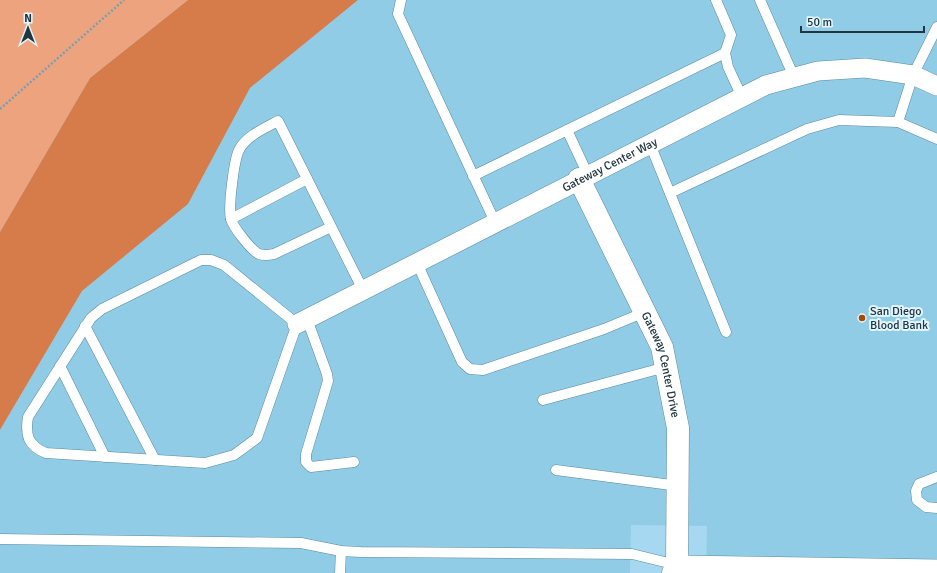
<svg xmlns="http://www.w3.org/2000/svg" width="937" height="573" viewBox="0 0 937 573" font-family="Signika,sans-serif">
<rect width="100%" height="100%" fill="#a6d9f1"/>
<path fill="#90cce6" d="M 358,0 L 937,0 L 937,573 L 706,573 L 707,526 L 631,525 L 630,573 L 0,573 L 0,430 L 82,291 L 188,204 L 250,88 Z"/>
<path fill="#eda47e" d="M 0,0 L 188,0 L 90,78 L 0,232 Z"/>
<path fill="#d67c4b" d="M 188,0 L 358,0 L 250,88 L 188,204 L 82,291 L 0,430 L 0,232 L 90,78 Z"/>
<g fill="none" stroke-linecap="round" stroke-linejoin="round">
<defs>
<g id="service">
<path d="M 401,0 L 398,14 L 495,222"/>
<path d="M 716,0 L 731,35 L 725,53 L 728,67 L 742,97"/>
<path d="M 760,0 L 794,77"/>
<path d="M 898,122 L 913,75 L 937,27"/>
<path d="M 567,130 L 588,175"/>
<path d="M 650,144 L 726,332"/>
<path d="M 473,176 L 725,53"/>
<path d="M 670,193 L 807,129 L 839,120 L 898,122 L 937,139"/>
<path d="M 231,219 L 307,179"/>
<path d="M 331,227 L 274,254 C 269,255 264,256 259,254 C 251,250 233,227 231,219 C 228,208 234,160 239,150 C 246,136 265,128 278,121 L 363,290"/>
<path d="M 201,260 L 211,260 L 224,265 L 297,324 L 257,438 L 234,455 L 205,463 L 46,453 C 28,446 25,435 28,417 L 91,318 L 102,309 Z"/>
<path d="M 417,263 L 462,362 L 470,369 L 483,370 L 604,329 L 645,312"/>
<path d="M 307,319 L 327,374 L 328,381 L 306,454 L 306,462 L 311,467 L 354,462"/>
<path d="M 85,326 L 155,460"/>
<path d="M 60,366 L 105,457"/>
<path d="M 543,400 L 666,367"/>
<path d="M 556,470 L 679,486"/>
<path d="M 937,477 L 919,484 L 916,491 L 917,500 L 926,507 L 937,508"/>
<path d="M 0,539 L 301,543 L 341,551 L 361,552 L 632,554 L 677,565"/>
<path d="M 340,573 L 341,551"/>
</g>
<g id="minor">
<path id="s1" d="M 297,324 L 766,85 L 818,71 L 865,68 L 913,75 L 937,86"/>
<path d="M 677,565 L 937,569"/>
</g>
<g id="tertiary">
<path id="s2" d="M 579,179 L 662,347 L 678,428 L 677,565 L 673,573"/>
</g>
</defs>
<use href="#service" stroke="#5a8ba1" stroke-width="11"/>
<use href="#minor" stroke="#5a8ba1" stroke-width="20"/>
<use href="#tertiary" stroke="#5a8ba1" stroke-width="23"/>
<path stroke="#779fb2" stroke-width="2.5" stroke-dasharray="2 2" stroke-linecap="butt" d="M 0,109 L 124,0"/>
<use href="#service" stroke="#fff" stroke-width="10"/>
<use href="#minor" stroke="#fff" stroke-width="19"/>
<use href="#tertiary" stroke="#fff" stroke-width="22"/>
</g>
<circle fill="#a94a00" stroke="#e1f5ff" stroke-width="1.5" cx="862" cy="318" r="4"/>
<g text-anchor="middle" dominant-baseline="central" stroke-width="4" stroke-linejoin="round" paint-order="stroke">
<g font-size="12" fill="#20353e" stroke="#e1f5ff">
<text stroke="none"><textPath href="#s1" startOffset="351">Gateway Center Way</textPath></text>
<text stroke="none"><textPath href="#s2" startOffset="204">Gateway Center Drive</textPath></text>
</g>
<g font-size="12" fill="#20353e" stroke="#e1f5ff" text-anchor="start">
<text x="870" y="311">San Diego<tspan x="870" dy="14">Blood Bank</tspan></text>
</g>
</g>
<g transform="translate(28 28)" stroke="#e1f5ff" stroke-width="3" paint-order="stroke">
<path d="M0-3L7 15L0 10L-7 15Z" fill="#20353e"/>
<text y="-6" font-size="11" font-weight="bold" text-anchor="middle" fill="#20353e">N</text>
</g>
<path d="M801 26v6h123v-6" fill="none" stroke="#20353e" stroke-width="2"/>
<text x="807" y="26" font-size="12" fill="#20353e" stroke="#e1f5ff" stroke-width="3" paint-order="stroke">50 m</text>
</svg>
